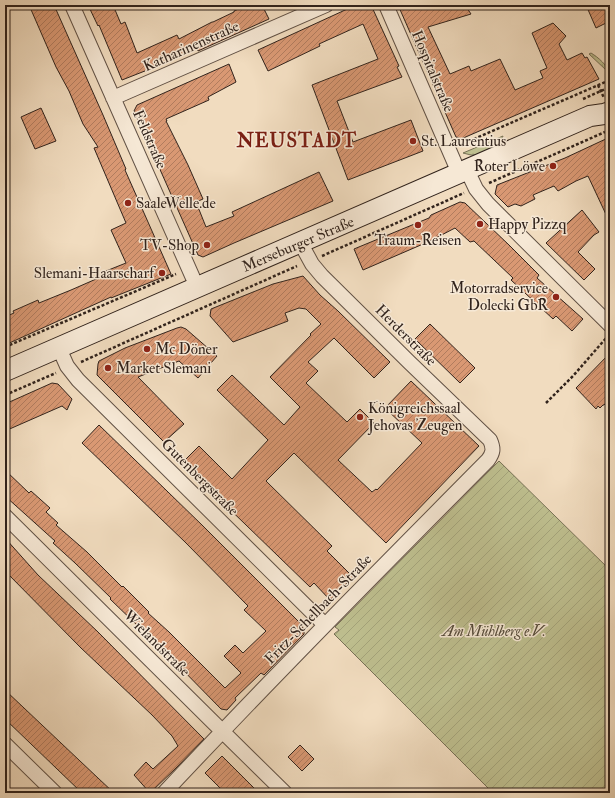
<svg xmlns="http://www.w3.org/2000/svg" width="615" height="798" font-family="'IM FELL Double Pica',serif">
<defs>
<pattern id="grass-tufts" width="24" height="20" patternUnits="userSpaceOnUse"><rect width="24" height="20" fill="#bebf8f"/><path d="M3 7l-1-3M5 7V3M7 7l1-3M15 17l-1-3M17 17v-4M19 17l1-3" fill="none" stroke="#a4a47b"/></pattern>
<pattern id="garden-furrows" width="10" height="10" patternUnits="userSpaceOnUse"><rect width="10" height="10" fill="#bebf8f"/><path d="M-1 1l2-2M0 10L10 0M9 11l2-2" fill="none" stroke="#a4a47b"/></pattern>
<pattern id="building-hatch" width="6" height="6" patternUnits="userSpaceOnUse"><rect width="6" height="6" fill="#d99873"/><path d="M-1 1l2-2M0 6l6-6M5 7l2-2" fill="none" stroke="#b17c5e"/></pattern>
</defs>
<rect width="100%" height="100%" fill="#f1dcbf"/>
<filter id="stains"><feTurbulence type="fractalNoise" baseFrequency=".005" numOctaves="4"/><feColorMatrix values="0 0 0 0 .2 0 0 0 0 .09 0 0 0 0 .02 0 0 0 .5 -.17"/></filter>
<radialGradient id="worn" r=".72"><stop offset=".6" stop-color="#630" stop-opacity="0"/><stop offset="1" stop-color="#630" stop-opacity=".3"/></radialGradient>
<path fill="url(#grass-tufts)" stroke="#787156" d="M591,53C598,57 608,66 610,74L609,75L606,70L589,54Z
M503,136L500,145L476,155H471L463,153Z"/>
<path fill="url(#garden-furrows)" stroke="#787156" d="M499,461L610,570V793H493L334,634L339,630L335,627Z"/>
<path fill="url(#building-hatch)" stroke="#31231c" d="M29,5H54L103,115L126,169L125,170L171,274L111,298V297L5,345V317L14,313L13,311L38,300L39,303L71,290L103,276L101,273L126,263L111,230L126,223L94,148L98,147L83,124L69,91L56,67Z
M88,5H113L121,24L125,22L137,53L177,35L179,39L212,22H213L234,12V11L248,5H262L269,19L198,51L197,48L155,67L122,80L99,25L98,26Z
M356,5H371L399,66L397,67L402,77L337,101L353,142L411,120L423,151L348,180L312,85L378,59L363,24L319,44L320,46L268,71L258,50Z
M398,5H465L471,14L428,27L450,74L469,66L471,71L500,59L515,90L543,78L540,71L547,68L532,33L553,23L566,36L559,44L567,60L582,53L585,58L587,57L599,79L461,139L456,137Z
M586,5H610V21L596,28Z
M229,64L236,82L208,97L209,100L166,119L167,121H166L188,165L203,199L196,202L206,227L234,216L232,212L319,172L333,201L234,243L203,257L198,255L134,111L137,105Z
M41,108L56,141L35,149L21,117Z
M610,137V223L588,176L576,181L558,191L554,186L533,195L535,199L521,206L515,204L508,207L495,194L497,185L565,158Z
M460,202L465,203L509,245L539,275L537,278L583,319L572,331L556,316L553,319L511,280L513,278L474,241L470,242L455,228L430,241L363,270L354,249L429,218L431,215Z
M582,210L599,232L594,235L578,252L595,269L584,280L546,243Z
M303,276L320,295L338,311L390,362L374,378L334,338L308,362L318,371L306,383L347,422L360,409L374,423L338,460L372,492L376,489L377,490L422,443L385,408L411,381L479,446L386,543L294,453L266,481L332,546L327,551L353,577L330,600L314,583L310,587L182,463L199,446L232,479L268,440L217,390L232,375L284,425L300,407L270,377L311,335L310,334L321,324L306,309L299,308L285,313L288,321L233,342L210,316L211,309L273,284Z
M430,324L475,368L460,383L415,339Z
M181,327L186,329L217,356L198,378L179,361L138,377L184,424L164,442L97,375L98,364L99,361L125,348L177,328Z
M610,353V399L604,405H603L600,408L598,406L596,409L576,388Z
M52,383L58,384L72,399L67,410L62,406L5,431V404Z
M99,425L202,525L302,625L304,631V634L264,675L261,673L235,698L236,700L227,710L221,709L171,658L110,599L111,598L75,563L53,543L55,541L5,496V470L29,493L31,491L50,508L46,512L58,523L56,525L87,552L122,587L123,586L149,612L148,613L169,632L225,688L241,673L224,656L235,645L243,653L266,631L244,610L248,606L185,542L82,443Z
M5,538L38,575L98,632L204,739L176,768L150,793L134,775L146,762L153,769L178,746L172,736L152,715L81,648L5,571Z
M5,690L98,778L114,793H82L5,719Z
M300,745L314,759L302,771L288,757Z
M222,756L259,793H225L205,773Z"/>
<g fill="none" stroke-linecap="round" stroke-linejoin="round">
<defs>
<path id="street" d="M72,5L197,287
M386,5L459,173
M113,98L326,5
M467,170L476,189L488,204L610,325
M59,348L67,366L78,380L325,625
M5,516L222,731L285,793
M5,744L55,793
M164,793C270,680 379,570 488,460C493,453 494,449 490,440L409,362L322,276L312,264L300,242"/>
<path id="secondary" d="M5,371L590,116L604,114L610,112"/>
</defs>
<use href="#street" stroke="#615145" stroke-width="16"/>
<use href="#secondary" stroke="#31231c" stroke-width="22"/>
<path stroke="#31231c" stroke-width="2.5" stroke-dasharray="3 2" stroke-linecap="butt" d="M598,85L604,98
M583,99L610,87
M460,145L610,80
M489,183L605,132
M322,256L464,193
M5,347L176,274
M81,362L297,266
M5,395L56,373
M546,403L573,376L607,337"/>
<use href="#street" stroke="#f6e8d5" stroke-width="14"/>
<use href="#secondary" stroke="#f6e8d5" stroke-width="20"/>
</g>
<g fill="#8f2418" stroke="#f6e8d5" stroke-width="1.5">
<circle cx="413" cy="141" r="4"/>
<circle cx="553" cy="166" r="4"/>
<circle cx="128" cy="203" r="4"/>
<circle cx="480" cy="224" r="4"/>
<circle cx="418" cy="225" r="4"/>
<circle cx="207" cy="245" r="4"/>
<circle cx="162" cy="273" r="4"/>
<circle cx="556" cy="297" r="4"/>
<circle cx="147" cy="349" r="4"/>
<circle cx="108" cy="368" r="4"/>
<circle cx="360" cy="417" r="4"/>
</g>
<g text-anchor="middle" stroke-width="3" stroke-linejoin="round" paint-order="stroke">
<g font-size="15" fill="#31231c" stroke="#f6e8d5">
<text transform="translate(191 46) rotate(-24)" y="5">Katharinenstraße</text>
<text transform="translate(433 71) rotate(67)" y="5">Hospitalstraße</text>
<text transform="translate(150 139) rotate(66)" y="5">Feldstraße</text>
<text transform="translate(298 244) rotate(-23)" y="5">Merseburger Straße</text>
<text transform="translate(406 335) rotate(45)" y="5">Herderstraße</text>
<text transform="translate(200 477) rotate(45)" y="5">Gutenbergstraße</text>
<text transform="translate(318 609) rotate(-46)" y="5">Fritz-Schellbach-Straße</text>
<text transform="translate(157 643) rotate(45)" y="5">Wielandstraße</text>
</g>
<g font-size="15" fill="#31231c" stroke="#f6e8d5" text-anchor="start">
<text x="421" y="146">St. Laurentius</text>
<text x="545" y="171" text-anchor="end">Roter Löwe</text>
<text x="136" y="208">SaaleWelle.de</text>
<text x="488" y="229">Happy Pizzq</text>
<text x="418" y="245" text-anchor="middle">Traum-Reisen</text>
<text x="199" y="250" text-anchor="end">TV-Shop</text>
<text x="154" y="278" text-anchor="end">Slemani-Haarscharf</text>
<text x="548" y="293" text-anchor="end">Motorradservice<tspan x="548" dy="17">Dolecki GbR</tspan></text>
<text x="155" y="354">Mc Döner</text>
<text x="116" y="373">Market Slemani</text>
<text x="368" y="413">Königreichssaal<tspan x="368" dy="17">Jehovas Zeugen</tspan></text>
</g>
<g font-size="15" font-style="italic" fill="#544a39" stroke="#f6e8d5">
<text x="494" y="636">Am Mühlberg e.V.</text>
</g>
<g font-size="19" font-weight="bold" letter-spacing="1" fill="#7a1f14" stroke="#f6e8d5">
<text x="297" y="147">NEUSTADT</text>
</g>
</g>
<rect width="615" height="798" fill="none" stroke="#f1dcbf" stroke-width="20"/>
<rect x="6" y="6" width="603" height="786" fill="none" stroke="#31231c" stroke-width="2"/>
<rect x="10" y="10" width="595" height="778" fill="none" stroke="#31231c"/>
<rect width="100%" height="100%" filter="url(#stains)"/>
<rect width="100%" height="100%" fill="url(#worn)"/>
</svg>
